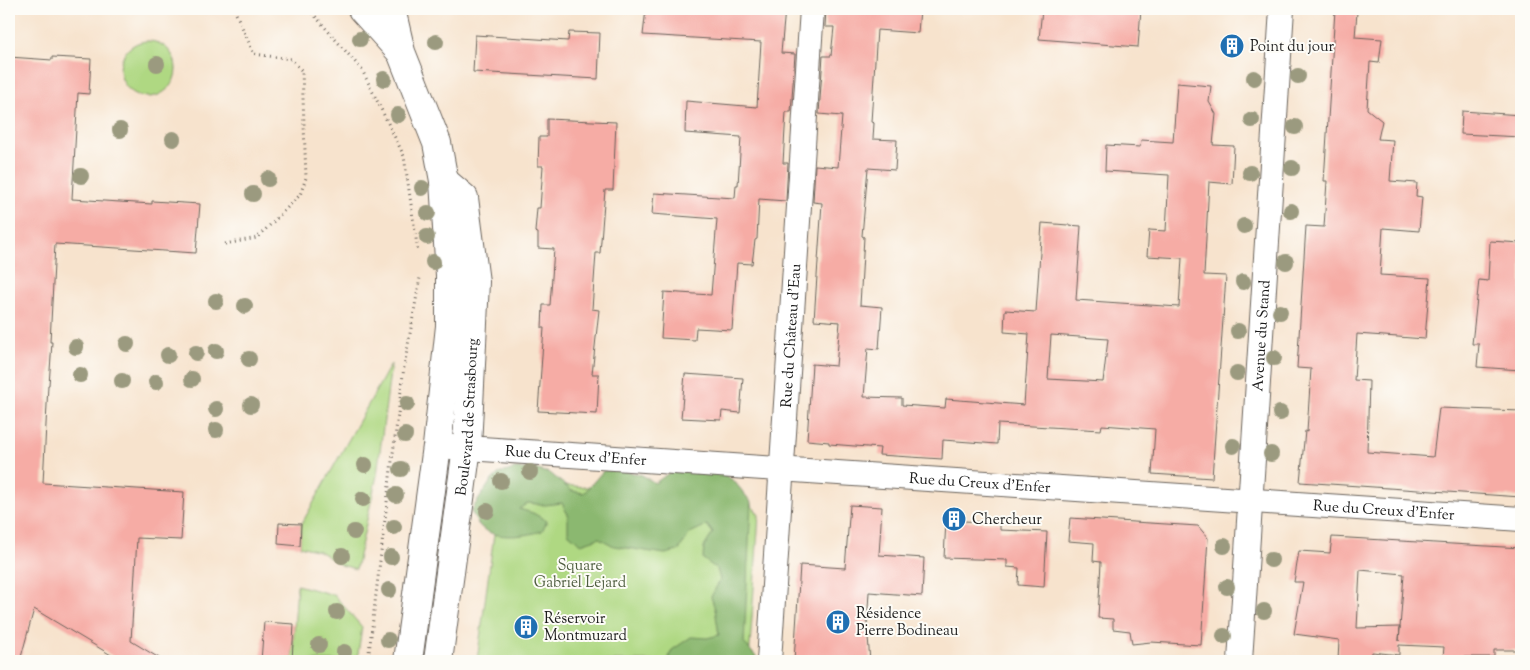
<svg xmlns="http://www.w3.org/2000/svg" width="1530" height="670" font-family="'Sorts Mill Goudy',serif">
<rect width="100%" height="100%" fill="#fdfcf7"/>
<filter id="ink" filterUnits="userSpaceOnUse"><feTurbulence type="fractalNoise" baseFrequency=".02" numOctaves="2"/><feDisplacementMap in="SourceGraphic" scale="10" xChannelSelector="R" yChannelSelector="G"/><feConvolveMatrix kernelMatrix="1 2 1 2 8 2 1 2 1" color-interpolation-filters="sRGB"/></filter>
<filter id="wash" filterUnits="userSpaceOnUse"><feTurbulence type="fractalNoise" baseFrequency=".0096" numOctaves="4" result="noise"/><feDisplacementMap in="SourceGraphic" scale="20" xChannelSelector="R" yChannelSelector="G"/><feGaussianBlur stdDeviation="1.12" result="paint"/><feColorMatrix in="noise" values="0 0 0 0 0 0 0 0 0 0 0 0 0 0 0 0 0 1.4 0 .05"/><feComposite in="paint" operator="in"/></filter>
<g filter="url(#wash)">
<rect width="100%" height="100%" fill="#f7e3cd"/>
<path fill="#afd882" stroke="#667a4f" d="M120 69a28 28 0 1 1 56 0a28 28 0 1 1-56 0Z
M391,364L377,475L356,569L341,565L319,551L300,546L301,525Z
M516,482L746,498L759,515L749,661H477L499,497Z
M297,585L334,595L362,627L357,661H292Z"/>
<path fill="#8bb870" stroke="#546a46" d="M515,469H533L550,473L572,491L584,493L603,471L615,469L642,475L655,483L670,472L717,470L734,481L751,502L744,643L759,660V661H667L672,650L691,637L707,638L719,635L715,609L711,597L720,580L717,569L703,559L704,547L713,533L707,525L690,533L678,551L665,554L614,546L599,538L581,544L568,533V515L562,503L545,505L528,503L519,509L533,513L547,521L542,531C525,536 492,541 479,525C476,521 474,516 471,511L491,481L498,474Z"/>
<g id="blocks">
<path fill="#f6aca5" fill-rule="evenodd" d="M646,9H785L781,53L795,54L791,112H786L783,163H788L786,201L759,199L757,239L755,240L752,264L737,263L732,330L696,328L695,340L661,338L664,292L711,295L717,219L652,214L654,193L735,198L736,185H738L741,137L685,133L686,101L757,107L761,42L643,35Z
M826,9H920L918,33L877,30L871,122L874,123L873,139L897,140L895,170L868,168L862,236L864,237L860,305L882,307L879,349L868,348L864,397L902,398V405L945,408L946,399L1024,405L1029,334L1004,332L1005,310L1036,312L1042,223L1081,226L1076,300L1179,307L1182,258L1147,256L1149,230L1166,231L1169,175L1105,171L1106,145L1140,147L1141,140L1173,142L1177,83L1211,86L1209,102L1216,114L1213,145L1234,146L1232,184L1209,182L1204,275L1226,276L1212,478L1152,474L1155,429L1102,425L1101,430L998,424L997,444L943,440L942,459L879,455L880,448L829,444V442L807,440L812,364L836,366L840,322L814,320L822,203L813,202L815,165L838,167L842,116L819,114L823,56H831L834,27H825ZM1051,335L1108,339L1103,382L1048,379Z
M1042,9H1141L1138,47L1039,39Z
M1335,10L1357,12L1355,37L1382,39L1379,63L1370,62L1367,109L1382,121L1378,139L1393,140L1390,181L1417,183L1416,196L1422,197L1419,231L1383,228L1380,275L1430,278L1425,339L1357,334L1354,380L1369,381L1367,452L1433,457L1439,408L1521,411V497L1300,482L1305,431L1307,432L1311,369L1297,368L1306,226L1324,227L1327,181H1324Z
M569,32L600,33L598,79L473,72L475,35L568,41Z
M9,57L52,60V57L91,59L89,94L78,93L72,199L152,204V201L200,204L196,253L55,244L50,342H52L49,385H48L43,483L184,492L181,540L137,538L131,641L164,661H121L34,609L20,661H9Z
M1462,111L1521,115V137L1461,134Z
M547,119L616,122L613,190H605L600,253H596L592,309L599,310L592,374H599L597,414L538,411L544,328H542L543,305H550L554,249L538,248V233L535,232L537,208H540L543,166H538L539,137H547Z
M1490,241L1521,243V370L1477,367L1479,344H1472L1479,280L1488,281Z
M685,374L743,378L740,413L722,411L721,420L681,418Z
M850,505L882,507L879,555L924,558L922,596L869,592L867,625L870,661H794L800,565L845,568Z
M1070,518L1198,526L1208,538L1201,645L1151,642L1132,644L1130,631L1113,629V619L1098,618L1101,562L1093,561L1094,543L1068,541Z
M946,520L1000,523V530L1047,532L1044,587L1018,585L1019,568L1007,567V560L944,558Z
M279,523L301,524L300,546L278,544Z
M1332,537L1521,548V650H1494V657H1443L1444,647L1399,645V655L1372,652L1371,661H1338L1339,640L1294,634L1303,582H1294L1299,551L1330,553ZM1360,570L1404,574L1399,641L1400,627L1357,628Z
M264,622L294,624L292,661H261Z"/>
</g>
</g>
<g filter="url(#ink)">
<use href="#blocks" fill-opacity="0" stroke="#69625a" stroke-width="1"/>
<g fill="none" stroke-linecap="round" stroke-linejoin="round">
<defs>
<g id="street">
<path id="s1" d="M437,446L1521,519"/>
<path id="s2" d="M769,661L812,9"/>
<path id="s3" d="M1240,661L1282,9"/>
</g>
<g id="secondary">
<path d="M362,9L399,50"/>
<path d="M391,9L401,52L437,143L444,181L450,275V326L437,446L408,661"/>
<path id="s4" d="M438,661L467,447L475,282L464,198L444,181"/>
</g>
</defs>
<use href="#street" stroke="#69625a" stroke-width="26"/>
<use href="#secondary" stroke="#69625a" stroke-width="30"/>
<path stroke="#69625a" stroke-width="3" stroke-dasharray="1 4" stroke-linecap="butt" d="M309,9L362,70L404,156L418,252
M225,244L257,238L300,195L306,178L302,71L291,59L254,54L234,9
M368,661L391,469L404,367L420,278"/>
<use href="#street" stroke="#fff" stroke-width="24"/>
<use href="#secondary" stroke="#fff" stroke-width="28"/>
</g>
<g fill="#9b9a7f">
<circle cx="360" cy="39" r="8"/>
<circle cx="436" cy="42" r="8"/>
<circle cx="157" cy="64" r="8"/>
<circle cx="1298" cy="76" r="8"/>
<circle cx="1254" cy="78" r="8"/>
<circle cx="384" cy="79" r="8"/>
<circle cx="398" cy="115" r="8"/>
<circle cx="1252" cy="120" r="8"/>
<circle cx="1295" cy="127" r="8"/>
<circle cx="120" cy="130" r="8"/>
<circle cx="173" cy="139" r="8"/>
<circle cx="1292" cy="168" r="8"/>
<circle cx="1250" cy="173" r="8"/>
<circle cx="81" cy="176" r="8"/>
<circle cx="268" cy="179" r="8"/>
<circle cx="422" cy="188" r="8"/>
<circle cx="253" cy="194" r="8"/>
<circle cx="1291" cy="211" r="8"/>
<circle cx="428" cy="213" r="8"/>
<circle cx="1244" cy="226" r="8"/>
<circle cx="427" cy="237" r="8"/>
<circle cx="433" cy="262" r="8"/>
<circle cx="1286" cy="262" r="8"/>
<circle cx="1243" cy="282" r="8"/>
<circle cx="216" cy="301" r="8"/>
<circle cx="245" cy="306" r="8"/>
<circle cx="1280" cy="312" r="8"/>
<circle cx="1238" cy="331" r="8"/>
<circle cx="127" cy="344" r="8"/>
<circle cx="76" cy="347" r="8"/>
<circle cx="216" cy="351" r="8"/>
<circle cx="196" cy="353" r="8"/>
<circle cx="168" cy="355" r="8"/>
<circle cx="1274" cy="358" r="8"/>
<circle cx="249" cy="359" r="8"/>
<circle cx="1237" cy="373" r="8"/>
<circle cx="80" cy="375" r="8"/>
<circle cx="192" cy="379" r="8"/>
<circle cx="122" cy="381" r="8"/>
<circle cx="156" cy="382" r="8"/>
<circle cx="407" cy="404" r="8"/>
<circle cx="251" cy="405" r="8"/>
<circle cx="216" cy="409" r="8"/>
<circle cx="1280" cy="413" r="8"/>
<circle cx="216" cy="430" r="8"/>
<circle cx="405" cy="435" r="8"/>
<circle cx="1233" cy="446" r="8"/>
<circle cx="1271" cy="454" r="8"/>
<circle cx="365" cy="465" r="8"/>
<circle cx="401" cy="469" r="8"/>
<circle cx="530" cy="472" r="8"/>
<circle cx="501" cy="481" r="8"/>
<circle cx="396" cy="495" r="8"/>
<circle cx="363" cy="499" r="8"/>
<circle cx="487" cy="511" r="8"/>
<circle cx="394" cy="527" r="8"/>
<circle cx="354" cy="532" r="8"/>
<circle cx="1224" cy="546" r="8"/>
<circle cx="342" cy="556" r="8"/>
<circle cx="391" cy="557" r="8"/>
<circle cx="1271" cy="560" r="8"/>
<circle cx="1227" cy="587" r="8"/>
<circle cx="389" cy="590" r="8"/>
<circle cx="1264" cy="611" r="8"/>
<circle cx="337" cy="612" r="8"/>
<circle cx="1224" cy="636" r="8"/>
<circle cx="388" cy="640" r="8"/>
<circle cx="319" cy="645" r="8"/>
<circle cx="344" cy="652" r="8"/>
</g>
</g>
<defs>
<symbol id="building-disc" viewBox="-11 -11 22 22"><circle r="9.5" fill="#1f6fb2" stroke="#fdfcf7"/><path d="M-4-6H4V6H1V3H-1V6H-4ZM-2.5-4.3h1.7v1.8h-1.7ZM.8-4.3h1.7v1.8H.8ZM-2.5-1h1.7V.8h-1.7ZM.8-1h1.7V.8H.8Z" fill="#fff"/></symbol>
</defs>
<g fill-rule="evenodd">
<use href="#building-disc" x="1218" y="32" width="28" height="28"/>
<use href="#building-disc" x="940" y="505" width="28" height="28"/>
<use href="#building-disc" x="824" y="608" width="28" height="28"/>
<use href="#building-disc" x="512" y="613" width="28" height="28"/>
</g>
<g text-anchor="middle" stroke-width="4" stroke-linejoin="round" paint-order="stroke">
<g font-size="15" fill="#1c1c1c" stroke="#fdfcf7" text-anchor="start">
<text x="1250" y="51">Point du jour</text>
<text x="972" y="524">Chercheur</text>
<text x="856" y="618">Résidence<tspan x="856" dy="17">Pierre Bodineau</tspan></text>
<text x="544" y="623">Réservoir<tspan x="544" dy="17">Montmuzard</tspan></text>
</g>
<g font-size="15" fill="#1c1c1c" stroke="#fdfcf7">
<text dy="5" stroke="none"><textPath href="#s2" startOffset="326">Rue du Château d'Eau</textPath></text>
<text dy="5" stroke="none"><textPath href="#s3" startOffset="326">Avenue du Stand</textPath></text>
<text dy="5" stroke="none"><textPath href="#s4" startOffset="246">Boulevard de Strasbourg</textPath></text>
<text dy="5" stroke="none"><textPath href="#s1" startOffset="139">Rue du Creux d'Enfer</textPath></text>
<text dy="5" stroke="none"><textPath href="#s1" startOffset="544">Rue du Creux d'Enfer</textPath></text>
<text dy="5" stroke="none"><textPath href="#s1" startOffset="949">Rue du Creux d'Enfer</textPath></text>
</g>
<g font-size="15" fill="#4f5e40" stroke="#fdfcf7">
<text x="580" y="570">Square<tspan x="580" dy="17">Gabriel Lejard</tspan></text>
</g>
</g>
<rect width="1530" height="670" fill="none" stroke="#fdfcf7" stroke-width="30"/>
</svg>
